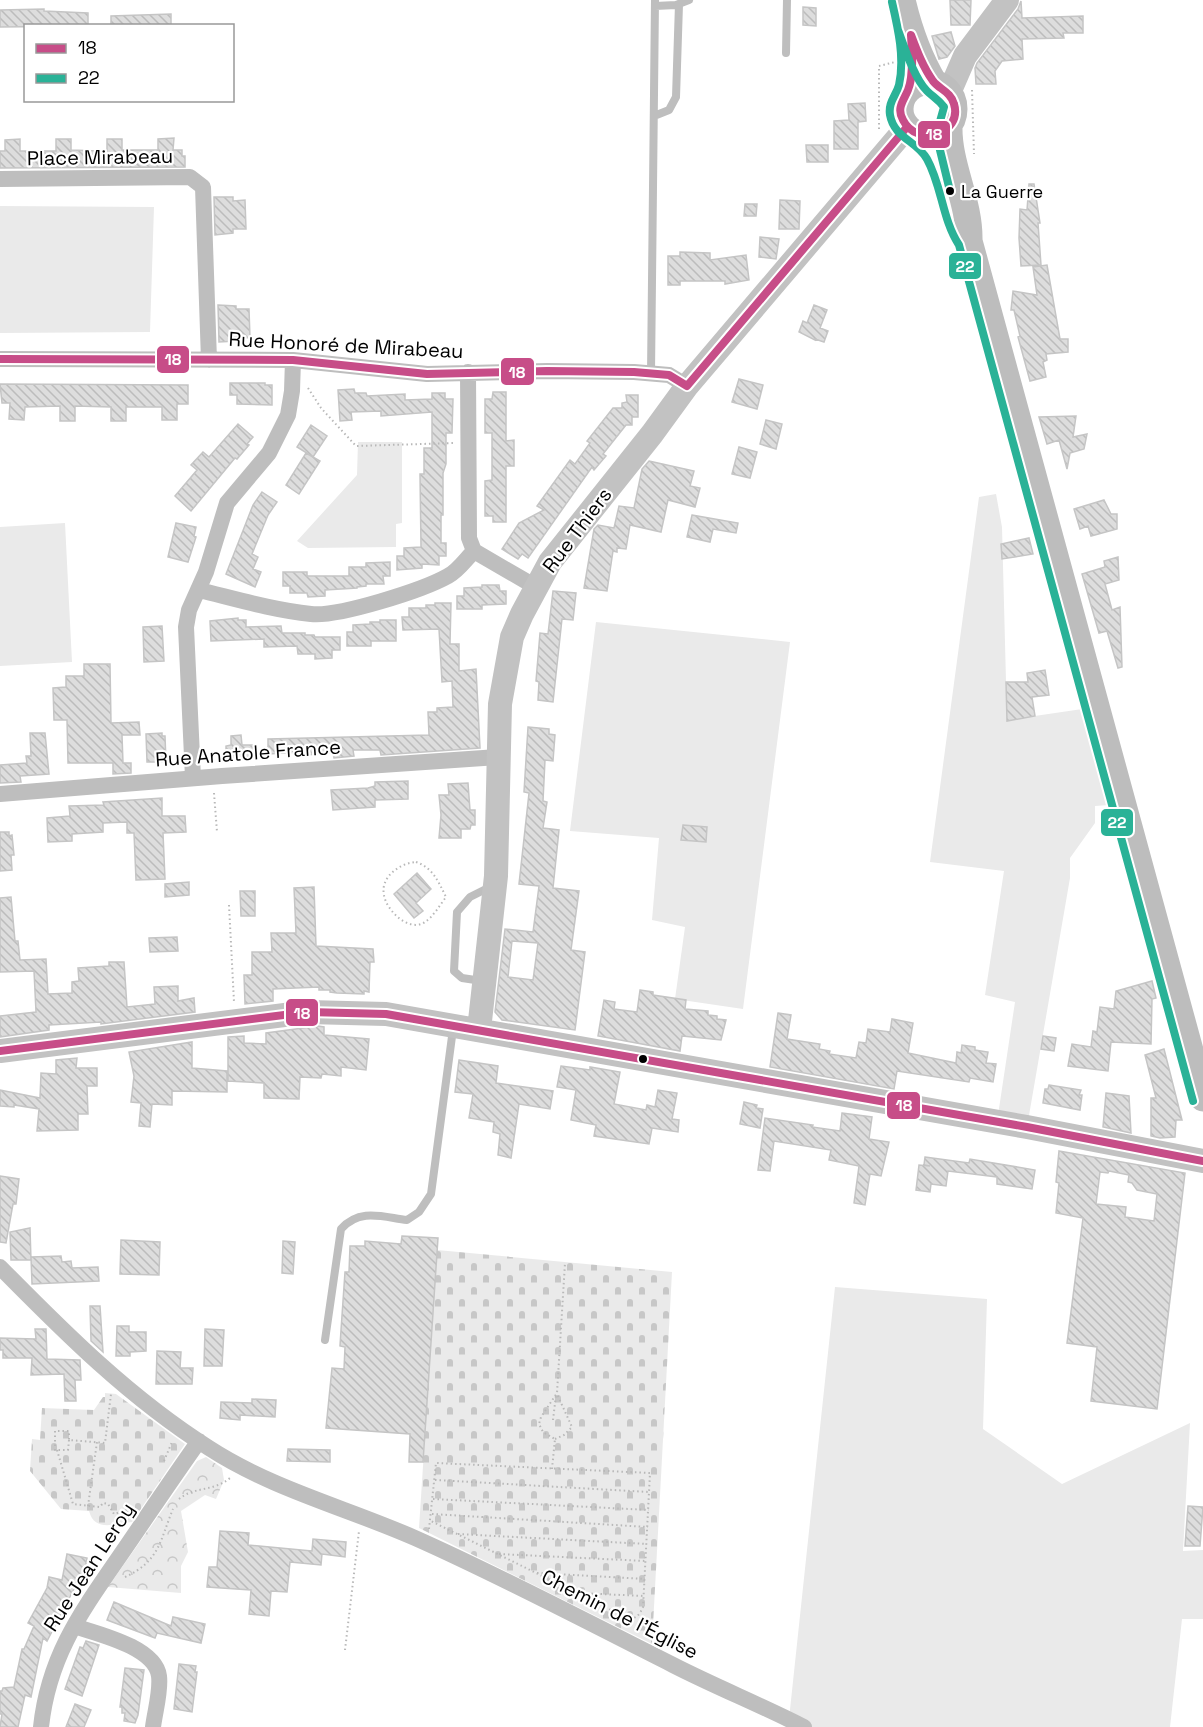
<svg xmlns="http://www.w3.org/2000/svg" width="1203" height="1727" font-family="'Space Grotesk',sans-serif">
<defs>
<pattern id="forest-crowns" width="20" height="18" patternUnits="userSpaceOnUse" patternTransform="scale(1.5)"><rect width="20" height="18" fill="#eaeaea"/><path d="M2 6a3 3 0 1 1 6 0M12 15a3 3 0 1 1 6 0" fill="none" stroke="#c7c7c7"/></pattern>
<pattern id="cemetery-stones" width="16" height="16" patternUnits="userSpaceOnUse" patternTransform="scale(1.5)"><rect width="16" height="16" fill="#eaeaea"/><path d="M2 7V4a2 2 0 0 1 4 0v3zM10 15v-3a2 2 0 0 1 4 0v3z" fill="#c7c7c7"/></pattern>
<pattern id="building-back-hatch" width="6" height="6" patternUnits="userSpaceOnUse" patternTransform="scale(1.5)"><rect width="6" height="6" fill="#ddd"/><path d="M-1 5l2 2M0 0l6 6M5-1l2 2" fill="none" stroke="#bcbcbc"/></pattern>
</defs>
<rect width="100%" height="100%" fill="#fff"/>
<path fill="#eaeaea" d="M0,206L154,207L150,332L0,333Z
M358,442H402V523L396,524V547L308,548L297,541L357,475Z
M996,494L1002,527L1007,720L1096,707L1123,804L1095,806V823L1070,858V878L1027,1127L997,1122L1015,1002L985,995L1004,871L930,862L979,497Z
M65,523L72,662L0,666V527Z
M596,622L790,642L743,1009L675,999L685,927L652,920L659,838L570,831Z
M835,1287L987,1299L983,1429L1062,1484L1190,1423L1183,1551L1203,1550V1619H1182L1170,1727H804L789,1719Z"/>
<path fill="url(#forest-crowns)" d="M206,1457L222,1468L224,1480L216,1499L205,1495L181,1511L188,1552L181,1566V1593L108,1587L197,1461Z"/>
<path fill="url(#cemetery-stones)" d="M437,1250L672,1272L652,1644L419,1528Z
M105,1393L116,1394L185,1444L132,1522C115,1523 95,1533 89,1511L61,1509L30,1471L32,1439L40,1440L42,1408L94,1410L103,1397H105Z"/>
<path fill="url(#building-back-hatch)" stroke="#c5c5c5" stroke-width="1.5" fill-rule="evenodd" d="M950,0H971L970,25H951Z
M1021,1L1022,18L1083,16V33H1063L1064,38L1022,39L1023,59L1002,61L995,71L996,84H976L975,68L977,63L1018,9Z
M803,7L816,8V26L803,25Z
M44,9V11L88,13V26L0,27V10Z
M171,14V26H111V16Z
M951,32L955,46L947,57L939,59L932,36Z
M865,103L866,121L858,122V149H834V121L849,120L848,104Z
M174,138L173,150H182V156H185V167L0,168V151H5V140L20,139V151H56V139H71V150L99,151L107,150V139H122V150H158V139Z
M806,145H828V162H807Z
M1029,184H1034L1040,223H1038L1041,265L1021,266L1019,238L1020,209L1027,210Z
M214,197H233V201L245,200L246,229H233V233L215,235Z
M780,200L800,201L799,229H779Z
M745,204H757L756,216H744Z
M760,237L779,239L776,259L759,257Z
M680,252L710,253V260L746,255L749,280L725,284V281H680V285H668V256H680Z
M1047,265L1060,339H1068V352L1046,354L1047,360L1043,362L1046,377L1030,381L1018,337L1020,336L1014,310H1011L1013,291L1037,295L1033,267Z
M218,305L236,306V309H249L250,338L237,337V341L219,342Z
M814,305L827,310L820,328L828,331L824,342L815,339V340L799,332L803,321L807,323Z
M739,379L763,385L757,409L732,402Z
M230,383H265V385H272V405L237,404V395H230Z
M0,384L188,385V404H177V420H162V407H126V421H111V407L75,406V421H60V406L25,407L24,420L9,419L10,403H2Z
M354,389L355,393H366L367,396L405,394V400L432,399V393H445V399H453L452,433H446V464L443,473V515H441V543H446V556H439V565L422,564V568L397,570V556H404V548L421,547L420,474H424V448H432V412L381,416V411L351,412L352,420L340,421L338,390Z
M493,392H506V441L514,440V466H506V522H493V516H485V481L492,480V433H485V399H492Z
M626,395H638V417H632V425H626L603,454L606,456L594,470L592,467L528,558L522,554L518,559L502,549L519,523L544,510L537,506L570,460L575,464L590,443L587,441L613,408H622V403L627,402Z
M1076,416L1073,437L1087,434L1084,449L1070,453L1067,469L1059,440L1047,444L1039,417Z
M766,420L782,424L776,449L760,444Z
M238,424L253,437L247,444L249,445L237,459L235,458L191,511L175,496L197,470L191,465L203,452L209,457Z
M311,425L327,436L313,457L297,447Z
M739,447L757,452L750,478L732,474Z
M306,453L320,461L299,494L286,485Z
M649,461L694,471L690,486L700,488L695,507L668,500L661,532L630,525L626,549L617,548V552L613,551L607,591L584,588L594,529L598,525L614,528L619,506L634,508L642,469Z
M262,492L277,502L268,515L252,554L258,557L253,569L261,572L255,587L226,574L253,505Z
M1104,500L1111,514H1117V529L1091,536L1088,526L1080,529L1074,509Z
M692,515L738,523L736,533L713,529L710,542L687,537Z
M176,523L196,527L194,536L196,537L188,562L168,557Z
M1029,538L1033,554L1002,559L1001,544Z
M1118,557L1119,580L1105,584L1112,610L1120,607L1122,667L1118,668L1107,631L1099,633L1082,574L1105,567L1104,561Z
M390,562V576H383L384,584H366V586L357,587V588L325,590V596L308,597L307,593H290V586H283V572H307V576H349V567H366V563Z
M482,585H499L500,591H506V604L482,605V609H457V596H464V588L482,587Z
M553,591L576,593L573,620L562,619L553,702L538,700L539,682L536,681L540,633L548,634Z
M435,603H451L450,644H459V671L476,669L480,748L381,755L380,750H353L354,756L334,758L333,753L306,755L305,752L268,754V739L429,735L428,712H437V708L453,707L452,681L442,682L439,629L403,630L402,617H409V608H426V605H435Z
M238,618V620H246V627L281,626L282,633H305V635H314L315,637H340V650H332V658L315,659V654H298L297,646L264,647V639L211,641L210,621Z
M380,620H396V641H371V646H347V632H353V625L370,624V622H380Z
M162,626L164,661L144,662L143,627Z
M84,664H110L111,723L139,722L140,735H122L123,763H131V773L113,774V763H68L67,720H54L53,688L66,687V676H84Z
M1045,670L1049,695L1032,697L1035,716L1007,721L1006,682H1028L1027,673Z
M528,727L549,729V734L555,735L553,761L545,760L543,801L547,802L543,828L559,830L553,888L579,891L571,950L585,952L575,1030L502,1020L495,1012L505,929L533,932L539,886L519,884L529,793L524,792ZM512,941L538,943L533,980L508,977Z
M30,733H45L49,774L20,776L21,782L0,783V765L27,763L26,756H31Z
M162,733V736H165L166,762H147L146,734Z
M241,735L242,745H257L258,757L226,758V746L231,745V736Z
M408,781V799L375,800V807L333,810L331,790L368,788L375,786V782Z
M468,783L470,810H475V825H471L470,829H461V838H439L441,815L439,795H449L448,784Z
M162,798V816H185L186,832L163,833L165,879L136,880L134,833H127V822L103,823V832L72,834V841L48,842L47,818L70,816L69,806L104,805L103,802Z
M683,825L707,827L706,842L681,840Z
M0,832H9V836L12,835L14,855H11L12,870L0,871Z
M417,873L431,889L416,903L423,911L414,918L394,894Z
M189,882V895L165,897V884Z
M314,887L316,946L373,949L374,962H370L369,992L364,991V994L337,993L330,992V990H319V987L273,989V1001L245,1004L244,975H252V952H272L271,933H296L294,888Z
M240,891H255V916H241Z
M11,897L15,941H18L20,960L46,959L48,994L72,993V982L79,981L78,968L109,966V962H124L127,1007L155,1004L154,987L178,986V1001L194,998L195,1012L101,1024V1022L49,1025V1030L0,1037V1016L36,1012L34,971L0,972V898Z
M177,937L178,951L150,952L149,938Z
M1152,981L1156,998L1152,999L1151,1044L1111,1042L1108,1071L1068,1066L1072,1044L1091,1047L1093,1031L1097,1032L1100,1007L1114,1009L1116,991Z
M640,990L653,992V995L686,1000L685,1009L708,1011V1015L717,1016V1019L726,1020L721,1040L682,1036L680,1051L598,1036L604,1000L615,1002L614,1009L637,1012Z
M778,1013L791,1015L787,1039L820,1044L819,1049L830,1051L829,1054L856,1058L859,1042L866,1043L868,1029L890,1032L892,1019L913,1023L908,1053L956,1063L957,1052L961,1053L962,1045L975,1047V1050L988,1052L986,1063L996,1064L993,1082L970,1078L969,1082L897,1071L894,1089L770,1067Z
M318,1026L324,1027V1035L369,1039L366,1070L341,1067V1076L322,1074L321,1078L300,1077L299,1099L264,1098V1083L228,1081V1037L244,1036V1043L266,1044V1033Z
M1043,1036L1056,1038L1054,1051L1041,1049Z
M192,1042V1068L227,1071V1092L172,1091V1105L152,1104L150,1127L139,1126L141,1103L131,1102L134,1076L129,1052Z
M1164,1049L1182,1120H1176L1175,1137L1160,1138L1151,1136V1098H1156L1145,1055Z
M77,1058L76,1068H97V1086H87L88,1114H78V1130L37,1131L39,1109L14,1105V1107L0,1106V1090L40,1098L41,1073L56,1074V1060Z
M459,1060L498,1066L496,1083L553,1091L550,1109L519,1104L511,1158L498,1155L500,1134L493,1132L494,1122L469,1118L473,1094L455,1092Z
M561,1066L590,1070V1067L620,1072L614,1104L646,1110L647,1105L655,1107L658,1090L677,1093L672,1119L679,1120L678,1132L652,1128L649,1144L594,1136L596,1125L571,1120L576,1090L557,1087Z
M1049,1085L1081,1090L1079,1095H1082L1080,1110L1043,1103L1045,1089H1048Z
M1106,1093L1129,1096L1131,1133L1103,1127Z
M744,1102L757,1105L756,1108L763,1109L760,1128L740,1124Z
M842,1113L872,1117L869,1139L889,1142L881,1176L870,1174L865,1205L854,1203L859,1166L829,1160L831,1150L774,1141L770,1171L758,1170L765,1118L813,1125L812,1127L840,1131Z
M1059,1151L1185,1173L1157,1409L1091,1401L1097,1347L1067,1343L1083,1218L1056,1213L1059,1183L1056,1182ZM1109,1171L1129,1175L1128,1182L1132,1183L1137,1190L1157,1194L1154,1221L1125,1217L1126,1207L1096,1204L1100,1172L1108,1173Z
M925,1157L969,1163L970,1159L1035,1170L1032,1189L997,1184V1177L948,1171L946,1186L931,1184L930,1192L916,1190L919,1165L930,1166L924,1165Z
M0,1176L19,1179L16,1204H13L6,1243L0,1242Z
M30,1228L31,1260H11L10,1232Z
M402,1236L438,1238L423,1462H409L410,1434L326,1428L332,1368L344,1369L345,1347L340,1346L341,1330L345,1272H349L350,1246H365V1241L401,1244Z
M121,1240L160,1242L159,1275L120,1274Z
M283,1241L295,1242L293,1274L282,1273Z
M61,1256L62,1262L71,1261L72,1268L98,1267L99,1281L32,1284L31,1257Z
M90,1306H100L103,1352L91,1341Z
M117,1326H129V1332H146V1351L130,1352V1356H116Z
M35,1329H46L47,1359L80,1360L81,1380H75L76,1401H65L64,1374L31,1375L32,1358H3V1350H0V1338L36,1339Z
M205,1329L224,1330L222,1366H204Z
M157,1351L181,1352L180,1368H193L192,1384H156Z
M252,1399L276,1400L275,1417L240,1415V1420L220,1418L221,1402L252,1403Z
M288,1449L330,1450V1462L287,1461Z
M1188,1506L1203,1507L1200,1546H1185Z
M220,1531L249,1533L248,1545L312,1551L313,1539L346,1542L345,1557L322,1554L321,1565L290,1562L287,1592L271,1591L269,1616L249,1614L251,1590L207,1587L209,1567H217Z
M67,1554L87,1558L82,1584H80L79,1590L74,1589L47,1641L43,1638L31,1697L25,1695L18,1727H0L2,1714H0V1691H2L3,1688L14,1687L22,1649H24L34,1626L28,1623L47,1588L49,1577L62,1580Z
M114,1602L171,1626L173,1617L205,1624L201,1643L157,1633L155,1638L107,1620Z
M86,1641L99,1645L82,1696L65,1689L80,1647L83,1648Z
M179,1664L196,1666L195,1672H197L192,1712L174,1709Z
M125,1668L144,1670L138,1715L135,1723L124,1721L125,1713H122V1707H120Z
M75,1704L91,1710L84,1727H66Z"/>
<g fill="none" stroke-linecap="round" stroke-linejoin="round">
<path stroke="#b8b8b8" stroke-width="2" stroke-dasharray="1.5 3" stroke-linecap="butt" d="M972,90L974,154
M879,129V66L899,61
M308,388L321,408L356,446L454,443
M214,793L217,832
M416,862C433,868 438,881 446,897C440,905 433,917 425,922C409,933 386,910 384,895C380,877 400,863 416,862Z
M229,905L234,1002
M553,1420L556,1395
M555,1439L564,1435L572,1427L557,1394
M69,1440L68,1450H55V1431H69V1440L105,1443L111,1394
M57,1450L73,1504L100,1507L103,1503L108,1504L114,1514L127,1510
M164,1461L172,1442
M552,1469L555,1439L543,1432L539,1424L541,1417L557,1393L565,1263
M435,1480L649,1492
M179,1499C195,1486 213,1492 230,1478
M433,1499L649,1510
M88,1506L97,1442
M432,1514L648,1527
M127,1517V1510L132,1508
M429,1529L436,1463L650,1473L643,1607C639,1616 636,1619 627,1618L431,1521
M458,1534L647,1544
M499,1554L646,1561
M537,1573L645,1579
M125,1577C160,1561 160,1540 173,1509
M578,1593L644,1596
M345,1650L359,1531"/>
<path stroke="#bebebe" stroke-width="8" d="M655,6L676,5L689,0
M786,53L787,0
M654,116L669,110L676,97L679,4
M651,374L655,0
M482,981L462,978L454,971L457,912L470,897L492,886
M325,1340L341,1229C360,1208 382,1217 407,1220L419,1212L431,1194L453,1029"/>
<path stroke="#bebebe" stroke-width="16" d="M0,179L190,177L203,187L209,360
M0,359L293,360L427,374L547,371L634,372L669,375L687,386
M468,372L469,538L474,551L536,587
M199,590C236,599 273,610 311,614C339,617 423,590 448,576C458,571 466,559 474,551
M193,778L186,627L189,610L206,572L227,503L269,453L288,415L292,391L293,360
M0,794L222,776L498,757
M0,1267C65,1333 130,1398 209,1448C272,1489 347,1508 415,1538C503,1577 587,1622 673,1665C716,1687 761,1705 804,1727
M74,1626C98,1634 155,1647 159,1676C161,1691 155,1711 153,1727
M41,1727C49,1652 85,1607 126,1547C150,1512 174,1476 199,1441"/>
<path stroke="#c2c2c2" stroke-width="24" d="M949,93L965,56L1007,0
M479,1030L496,876L500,704L512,637L522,614L550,562L652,434L687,386L907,127
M0,1051L308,1012L386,1014L1027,1127L1203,1161"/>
<path stroke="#bdbdbd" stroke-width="27" d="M902,0C909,30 918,56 934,83
M900 109a27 27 0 1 1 54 0a27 27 0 1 1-54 0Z
M949,126C948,165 970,201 969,241L1203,1098"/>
<defs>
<path id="bus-1" d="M911,35C917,51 923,67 933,81C939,89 951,92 954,104C963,134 917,148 903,120C896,108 904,100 908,90C914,76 912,50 911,35Z
M0,359L293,360L427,374L547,371L634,372L669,375L687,386
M687,386L907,127
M0,1051L308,1012L386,1014L1027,1127L1203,1161"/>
<path id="bus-2" d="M892,2C898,28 905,58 899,85C896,96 888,102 890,115C894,138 917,141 927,159C942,186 942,219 959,245L1193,1101
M898,30C904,46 914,78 927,91C933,97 938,99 944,107L939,125V146L950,191"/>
</defs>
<use href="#bus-1" stroke="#fff" stroke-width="12"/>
<use href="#bus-2" stroke="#fff" stroke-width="12"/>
<use href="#bus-1" stroke="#c74d88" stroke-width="8"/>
<use href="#bus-2" stroke="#2ab297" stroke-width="8"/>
</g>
<g fill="#000" stroke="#fff" stroke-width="2">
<circle cx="950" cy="191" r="5"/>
<circle cx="643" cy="1059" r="5"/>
</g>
<g text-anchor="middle" stroke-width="4.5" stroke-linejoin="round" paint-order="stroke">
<g font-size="18" fill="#000" stroke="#fff" text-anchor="start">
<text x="961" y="198">La Guerre</text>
</g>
<g font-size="20" fill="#000" stroke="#fff">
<text transform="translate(100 157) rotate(-1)" y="7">Place Mirabeau</text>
<text transform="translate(346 345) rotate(3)" y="7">Rue Honoré de Mirabeau</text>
<text transform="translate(577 530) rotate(-53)" y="7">Rue Thiers</text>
<text transform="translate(248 753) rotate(-4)" y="7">Rue Anatole France</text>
<text transform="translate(89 1567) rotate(-57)" y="7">Rue Jean Leroy</text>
<text transform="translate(620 1614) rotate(27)" y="7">Chemin de l'Église</text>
</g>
</g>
<g stroke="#fff" stroke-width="2">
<rect x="917" y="120" width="34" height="29" rx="6" fill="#c74d88"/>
<rect x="948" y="252" width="34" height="28" rx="6" fill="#2ab297"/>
<rect x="156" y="345" width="34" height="29" rx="6" fill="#c74d88"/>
<rect x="500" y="357" width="35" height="29" rx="6" fill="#c74d88"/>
<rect x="1100" y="808" width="34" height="29" rx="6" fill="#2ab297"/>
<rect x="285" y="998" width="34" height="29" rx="6" fill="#c74d88"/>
<rect x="886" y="1091" width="35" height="29" rx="6" fill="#c74d88"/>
</g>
<g font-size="16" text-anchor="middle" font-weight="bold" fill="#fff">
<text x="934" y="140">18</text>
<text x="965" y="272">22</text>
<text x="173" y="365">18</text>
<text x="517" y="378">18</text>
<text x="1117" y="828">22</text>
<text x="302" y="1019">18</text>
<text x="904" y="1111">18</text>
</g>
<rect x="24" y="24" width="210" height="78" fill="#ffffff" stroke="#999999" stroke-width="1.5"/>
<rect x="36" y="44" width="30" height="9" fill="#c74d88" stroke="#999999" stroke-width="1.5"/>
<text x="78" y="54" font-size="18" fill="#000000">18</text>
<rect x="36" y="74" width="30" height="9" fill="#2ab297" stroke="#999999" stroke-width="1.5"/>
<text x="78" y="84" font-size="18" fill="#000000">22</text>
</svg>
